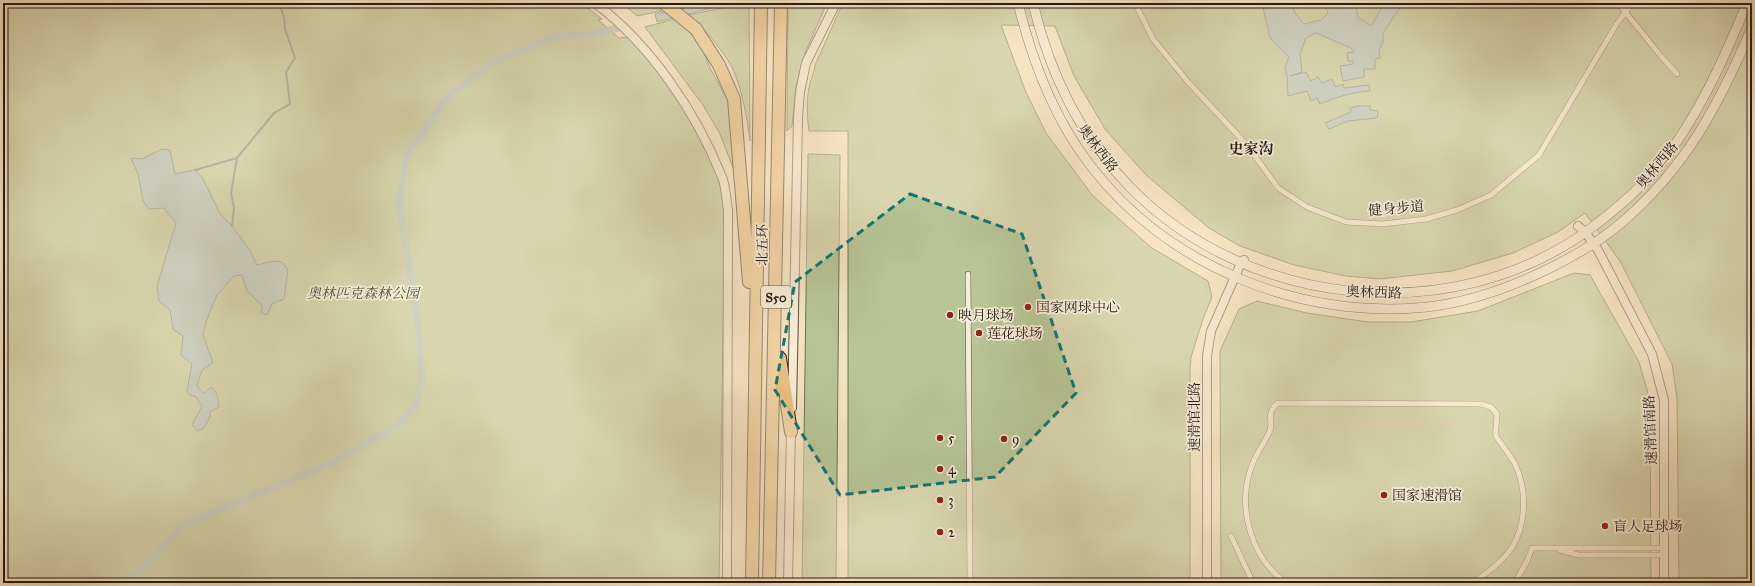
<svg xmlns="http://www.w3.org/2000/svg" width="1755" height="586" font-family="'IM FELL Great Primer','Noto Serif SC',serif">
<rect width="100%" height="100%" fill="#f5e4c3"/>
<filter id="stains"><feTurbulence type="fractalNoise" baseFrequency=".005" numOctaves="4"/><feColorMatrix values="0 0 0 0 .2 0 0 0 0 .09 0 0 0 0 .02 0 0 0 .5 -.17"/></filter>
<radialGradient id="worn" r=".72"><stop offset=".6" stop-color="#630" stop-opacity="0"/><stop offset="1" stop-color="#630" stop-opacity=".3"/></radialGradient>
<path fill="#b7c597" stroke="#6e6f55" d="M3,3H581L602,19L598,20L619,38L631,37L649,58L659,75L677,97L692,124L721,180L725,211L719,583H3Z
M622,3H642L662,11L637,16Z
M745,3H749L750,141C747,118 743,95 735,74C729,57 703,27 689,15Z
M788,3H827L805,53L796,86L792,126L787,131Z
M843,3H1752V583H1679L1677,398L1672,364L1620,261L1585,213L1558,232L1513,253L1452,271L1380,279L1346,276L1294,265L1240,246L1209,228L1146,175L1105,129L1074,76L1055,26L1001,25L1025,90L1046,133L1093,196L1152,248L1208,281L1212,297L1203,319L1191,357L1190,370V583H848V131H809C807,116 806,99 810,83C812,77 814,72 815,65Z
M675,19L699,41L710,68L728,101L735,173L720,134L703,105L645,27Z
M808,154L840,155L836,583H802Z
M1574,273L1590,275L1639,362L1650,400L1651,583H1221L1220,351L1239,309L1257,301L1307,313L1368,322H1411L1478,311Z"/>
<path fill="#a0bcbe" stroke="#6f7b7a" d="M706,3H731L657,22L655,14Z
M1262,3H1291L1295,13L1304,24L1321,20L1328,13L1323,3H1354L1356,5L1358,17L1371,26L1382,7V3H1402V5L1383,33V42L1379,51L1380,58L1375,59V69H1364V77L1343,81L1340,66L1353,64V61H1348L1347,53L1354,52L1351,48L1316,33L1306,38L1300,54L1302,72L1290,76L1306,72L1311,81L1318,77L1322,83L1332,79L1335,87L1343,84L1344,88L1369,85L1370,91C1352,92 1337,97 1320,104L1317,98L1311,101L1307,91L1288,96L1287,76L1285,67L1289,57L1270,38Z
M1358,106H1370V110L1378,111L1377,118L1348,121L1329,129L1325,123L1351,112L1350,108Z
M162,149L170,150L175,174L195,170L202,177L221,215L232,226L249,249L257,265L273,261L282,262L288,270L284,299L272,304L267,315L261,313L262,306L247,291L242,275L234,276L217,295L206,322L203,335L213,363L202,370L197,386L203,393L212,387L217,394L219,407L210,412V417L203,429L198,431L192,425L202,406L196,397L190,395L187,391L192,364L181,355L183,336L173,329L170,310L159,301L157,286L176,223L164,208L149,209L143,201L138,174L131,158L142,159Z"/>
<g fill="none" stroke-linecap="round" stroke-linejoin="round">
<path stroke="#6f7b7a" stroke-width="2" d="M195,170L237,158L274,113L290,104L286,72L295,58L285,29L284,17L279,3
M232,226L234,208L231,193L237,158"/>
<path stroke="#a0bcbe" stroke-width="7" d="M82,583L91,579L113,582L135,576L159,552L181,526L333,462L399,424L415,406L422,381L419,330L399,201L407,155L447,97L494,62L554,37L594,34L618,28"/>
<path stroke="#cbbba0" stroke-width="5" stroke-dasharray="5 2.5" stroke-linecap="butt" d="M1298,421L1467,424"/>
<defs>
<path id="pedestrian" d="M1135,3L1153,39L1188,82L1247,145L1278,188L1307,207L1346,222L1383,224L1426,219L1457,210L1491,195L1539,155L1616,25L1632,3
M1618,3L1660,55L1677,74
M968,274L970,583
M1231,536L1253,583
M1560,550L1578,555H1664
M1286,583C1251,558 1237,508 1251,468C1255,455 1263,445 1269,433C1275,422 1264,414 1278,403L1481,404L1491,407L1497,414C1497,420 1495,430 1496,436C1498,440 1511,456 1515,464C1527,489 1527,525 1511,549C1501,563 1486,574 1472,583
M1515,583L1528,559L1532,548H1664"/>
<path id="tertiary" d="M595,3C651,45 696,112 722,177C726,186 726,199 728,210L727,583
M1578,226L1585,232L1598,250L1652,354L1664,400V583
M792,408L798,118L800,92L806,63L836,3
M788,583L791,428
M1207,583V356L1211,331L1241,263L1244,260"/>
<path id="secondary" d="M1018,3C1032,61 1053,117 1090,165C1167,266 1300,320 1427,307C1471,302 1512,287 1552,267C1576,255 1600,241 1620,224C1686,168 1719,105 1752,27
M1033,3C1049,71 1080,136 1129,186C1247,308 1452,330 1590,229C1615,210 1640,189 1660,165C1698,117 1724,59 1747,3"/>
<path id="motorway" d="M664,3L696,29L703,40L719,65L734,99L749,282
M780,358L791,432
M752,583L761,3
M769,583L781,3"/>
</defs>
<use href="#pedestrian" stroke="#594c3f" stroke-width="6"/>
<use href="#tertiary" stroke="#594c3f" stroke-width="10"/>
<use href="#secondary" stroke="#251913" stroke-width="10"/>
<use href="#motorway" stroke="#251913" stroke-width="14"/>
<use href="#pedestrian" stroke="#f8edd8" stroke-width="5"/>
<use href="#tertiary" stroke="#f8edd8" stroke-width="8"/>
<use href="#secondary" stroke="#f8edd8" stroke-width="9"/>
<use href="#motorway" stroke="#eac282" stroke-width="12"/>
</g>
<path d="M0 0H1755V586H0ZM910,194L1022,234L1076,393L995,477L840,495L775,390L795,282Z" fill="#f5e4c3" fill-opacity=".55" fill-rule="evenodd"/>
<path fill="none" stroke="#0f766e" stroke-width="3" stroke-dasharray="8 5" stroke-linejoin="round" d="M910,194L1022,234L1076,393L995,477L840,495L775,390L795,282Z"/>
<g fill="#8f2418" stroke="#f8edd8" stroke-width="1.5">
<circle cx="1028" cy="307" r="4"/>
<circle cx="950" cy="315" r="4"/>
<circle cx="979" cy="333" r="4"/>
<circle cx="940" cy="438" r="4"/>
<circle cx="1004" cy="439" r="4"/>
<circle cx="940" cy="469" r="4"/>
<circle cx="1384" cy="495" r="4"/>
<circle cx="940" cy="500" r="4"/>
<circle cx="1605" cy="526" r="4"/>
<circle cx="940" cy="532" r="4"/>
</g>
<g text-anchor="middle" stroke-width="3.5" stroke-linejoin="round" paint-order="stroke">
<rect fill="#f8edd8" stroke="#64594e" stroke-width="1" x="761" y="286" width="30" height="22" rx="3"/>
<g font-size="13" font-weight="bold" fill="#251913">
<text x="776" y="302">S50</text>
</g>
<g font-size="14" fill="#251913" stroke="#f8edd8">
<text transform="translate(1098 148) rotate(53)" y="5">奥林西路</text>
<text transform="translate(1657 165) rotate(-50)" y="5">奥林西路</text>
<text transform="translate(1396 208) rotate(-5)" y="5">健身步道</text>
<text transform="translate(762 245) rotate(-89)" y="5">北五环</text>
<text transform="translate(1374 292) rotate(2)" y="5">奥林西路</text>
<text transform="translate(1194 417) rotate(-90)" y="5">速滑馆北路</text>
<text transform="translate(1650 430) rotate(-92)" y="5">速滑馆南路</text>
</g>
<g font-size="14" font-style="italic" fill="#514d3b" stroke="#f8edd8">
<text x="363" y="298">奥林匹克森林公园</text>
</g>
<g font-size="14" fill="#251913" stroke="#f8edd8" text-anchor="start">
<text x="1036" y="312">国家网球中心</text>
<text x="958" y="320">映月球场</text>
<text x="987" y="338">莲花球场</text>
<text x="948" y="443">5</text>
<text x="1012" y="444">9</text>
<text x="948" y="474">4</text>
<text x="1392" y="500">国家速滑馆</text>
<text x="948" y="505">3</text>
<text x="1613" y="531">盲人足球场</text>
<text x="948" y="537">2</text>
</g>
<g font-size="15" font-weight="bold" fill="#251913" stroke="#f8edd8">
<text x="1251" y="154">史家沟</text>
</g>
</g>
<rect width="1755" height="586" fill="none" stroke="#f5e4c3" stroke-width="16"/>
<rect x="4" y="4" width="1747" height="578" fill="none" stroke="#251913" stroke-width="2"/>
<rect x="8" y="8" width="1739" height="570" fill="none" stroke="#251913"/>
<rect width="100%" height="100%" filter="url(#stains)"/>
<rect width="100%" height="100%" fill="url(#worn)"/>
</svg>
